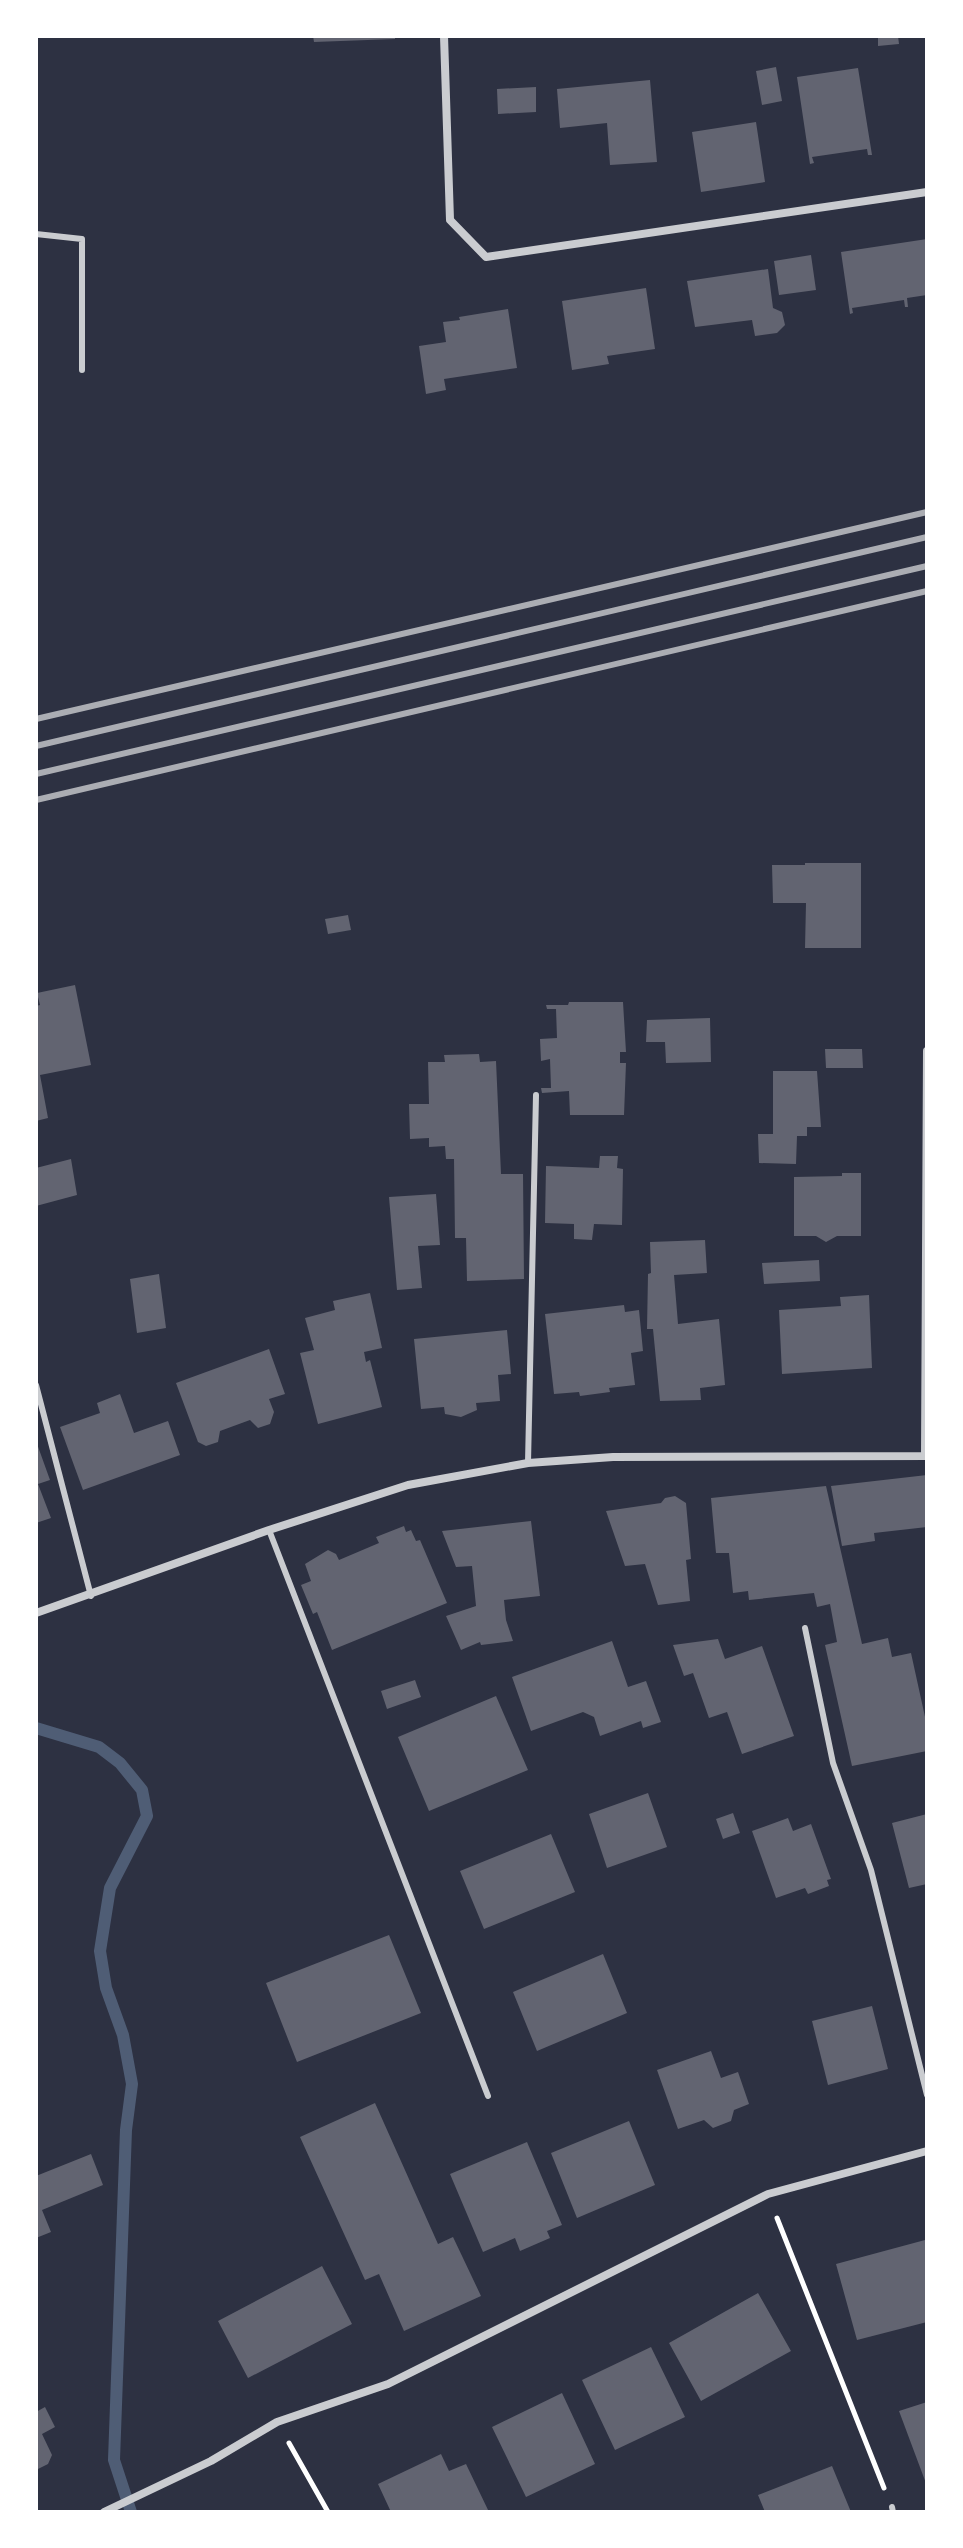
<svg xmlns="http://www.w3.org/2000/svg" width="963" height="2548" font-family="'DejaVu Sans',sans-serif">
<rect width="100%" height="100%" fill="#2d3142"/>
<g fill="none" stroke-linecap="round" stroke-linejoin="round">
<path stroke="#4f5d75" stroke-width="12" d="M36,1728L99,1747L120,1763L142,1790L147,1816L110,1888L100,1951L106,1988L123,2035L132,2084L126,2130L114,2460L131,2512"/>
</g>
<path fill="#626471" d="M313,36H395V39L314,42Z
M878,36H898L899,44L878,46Z
M776,67L782,101L762,105L756,71Z
M858,68L872,155H868L867,149L812,157L814,163L810,164L797,77Z
M650,80L657,162L610,165L607,123L560,128L557,89Z
M536,87V112L498,114L497,89Z
M756,122L765,182L701,192L692,132Z
M927,239V295L907,298L908,307H905L904,300L852,308L853,313L850,314L841,252Z
M811,255L816,290L779,295L774,261Z
M768,269L773,308L782,312L785,325L777,333L755,336L752,320L695,327L687,281Z
M646,288L655,349L607,356L609,364L572,370L562,301Z
M508,309L517,368L444,379L446,390L426,394L419,346L446,342L443,322L460,320L459,317Z
M805,863H861V948H805L806,903H773L772,865H805Z
M348,915L351,930L328,934L325,919Z
M75,985L91,1065L40,1075L48,1118L36,1121V1006L40,1005L37,993Z
M569,1002H623L626,1052H620V1063H626L624,1115H570L569,1091L542,1093L541,1088H551L550,1059L541,1061L540,1039L557,1038L556,1009H547L546,1005H568Z
M710,1018L711,1062L666,1063L665,1042H646L647,1020Z
M825,1049H862L863,1068H826Z
M479,1054L480,1062L496,1061L501,1174H523L524,1279L467,1281L466,1238H455L454,1159H446L445,1146L429,1147V1138L410,1139L409,1104H429L428,1062H445L444,1055Z
M773,1071H817L821,1127H807V1136H797L796,1164L759,1163L758,1134H773Z
M600,1156H618L617,1168L623,1169L622,1225L594,1224L592,1240L574,1239V1224L545,1223L546,1166L599,1168Z
M71,1159L77,1195L36,1206V1168Z
M842,1173H861V1236H837L826,1242L816,1236H794V1177L842,1176Z
M436,1194L440,1245L418,1246L422,1288L397,1290L389,1197Z
M705,1240L707,1273L674,1275L678,1324L719,1319L725,1385L700,1388L701,1400L660,1401L653,1329H647L648,1274L651,1273L650,1242Z
M819,1260L820,1281L764,1284L762,1263Z
M159,1274L166,1328L137,1333L130,1279Z
M370,1293L382,1348L364,1352L366,1362L370,1360L382,1407L318,1424L300,1353L314,1350L305,1318L335,1310L333,1301Z
M869,1295L872,1368L782,1374L779,1310L841,1306L840,1297Z
M624,1305L625,1312L639,1310L643,1351L631,1353L635,1385L609,1388L610,1392L580,1396L579,1392L554,1394L545,1314Z
M507,1330L511,1374L498,1375L500,1401L476,1403L477,1410L461,1417L445,1414L444,1407L421,1409L414,1339Z
M269,1349L285,1394L269,1399L274,1412L270,1424L258,1428L250,1420L220,1431L218,1442L206,1446L198,1442L176,1383Z
M120,1394L134,1433L168,1421L180,1455L83,1490L60,1427L100,1413L97,1403Z
M36,1441L50,1480L38,1484L51,1518L36,1523Z
M927,1475V1527L874,1533L875,1541L842,1546L831,1486Z
M826,1486L862,1644L888,1638L892,1657L911,1653L927,1726V1751L852,1766L825,1645L837,1642L830,1604L817,1607L814,1593L749,1600L748,1591L733,1593L729,1553H716L711,1498Z
M675,1496L686,1503L691,1559L686,1560L690,1601L658,1605L645,1564L625,1566L606,1511L661,1503L665,1498Z
M531,1521L540,1596L504,1600L506,1620L513,1641L481,1645L480,1642L461,1650L446,1616L476,1606L472,1566L456,1567L442,1531Z
M404,1526L406,1532L411,1530L416,1541L420,1540L447,1603L332,1650L317,1612L313,1614L301,1585L311,1581L305,1564L328,1550L336,1554L339,1560L379,1543L376,1537Z
M718,1639L725,1659L762,1646L794,1736L742,1754L727,1712L709,1718L693,1673L684,1676L673,1645Z
M612,1641L628,1687L646,1681L661,1722L643,1728L641,1721L600,1736L594,1717L583,1712L531,1731L512,1677Z
M415,1680L421,1697L387,1709L381,1691Z
M496,1696L528,1770L429,1811L398,1737Z
M648,1793L667,1847L607,1868L589,1814Z
M733,1813L740,1833L723,1839L716,1819Z
M927,1814V1884L909,1888L892,1823Z
M788,1818L793,1831L811,1824L831,1879L827,1880L829,1886L808,1894L805,1888L776,1898L752,1831Z
M551,1834L575,1892L484,1929L460,1871Z
M389,1935L421,2013L297,2062L266,1983Z
M603,1954L627,2013L537,2051L513,1992Z
M872,2006L888,2069L828,2085L812,2021Z
M711,2051L721,2078L738,2072L749,2104L734,2110L731,2121L713,2128L704,2120L678,2129L657,2070Z
M375,2103L438,2244L453,2237L481,2296L404,2331L379,2274L365,2280L300,2137Z
M629,2121L655,2185L577,2218L551,2153Z
M527,2142L562,2225L547,2231L550,2238L520,2251L515,2238L483,2252L450,2174Z
M91,2154L103,2185L42,2210L51,2232L36,2238V2176Z
M925,2240L927,2322L857,2340L836,2264Z
M322,2266L352,2324L248,2378L218,2321Z
M758,2293L791,2351L701,2401L669,2343Z
M651,2347L685,2417L615,2450L582,2380Z
M562,2393L595,2464L526,2497L492,2427Z
M927,2402V2486L899,2411Z
M45,2407L55,2427L42,2434L52,2455L48,2464L36,2470V2412Z
M441,2454L449,2471L466,2464L489,2512H391L378,2484Z
M832,2466L851,2512H765L758,2495Z"/>
<g fill="none" stroke-linecap="round" stroke-linejoin="round">
<path stroke="#fff" stroke-width="5" d="M777,2218L884,2488
M289,2443L328,2512"/>
<path stroke="#caccd0" stroke-width="6" d="M36,234L82,239V370
M36,1385L91,1596
M528,1463L536,1095
M269,1530L488,2096
M805,1628L833,1763L871,1870L927,2095
M892,2507L893,2512"/>
<path stroke="#caccd0" stroke-width="8" d="M444,36L450,220L486,257L927,192
M925,1456L927,1051
M36,1613L269,1530L408,1485L528,1463L613,1457L927,1456
M104,2512L211,2461L277,2422L388,2384L768,2194L927,2151"/>
<path stroke="#abadb3" stroke-width="6" d="M36,719L927,512
M36,746L927,537
M36,774L927,566
M36,800L927,591"/>
</g>
<rect width="963" height="2548" fill="none" stroke="#ffffff" stroke-width="76"/>
</svg>
